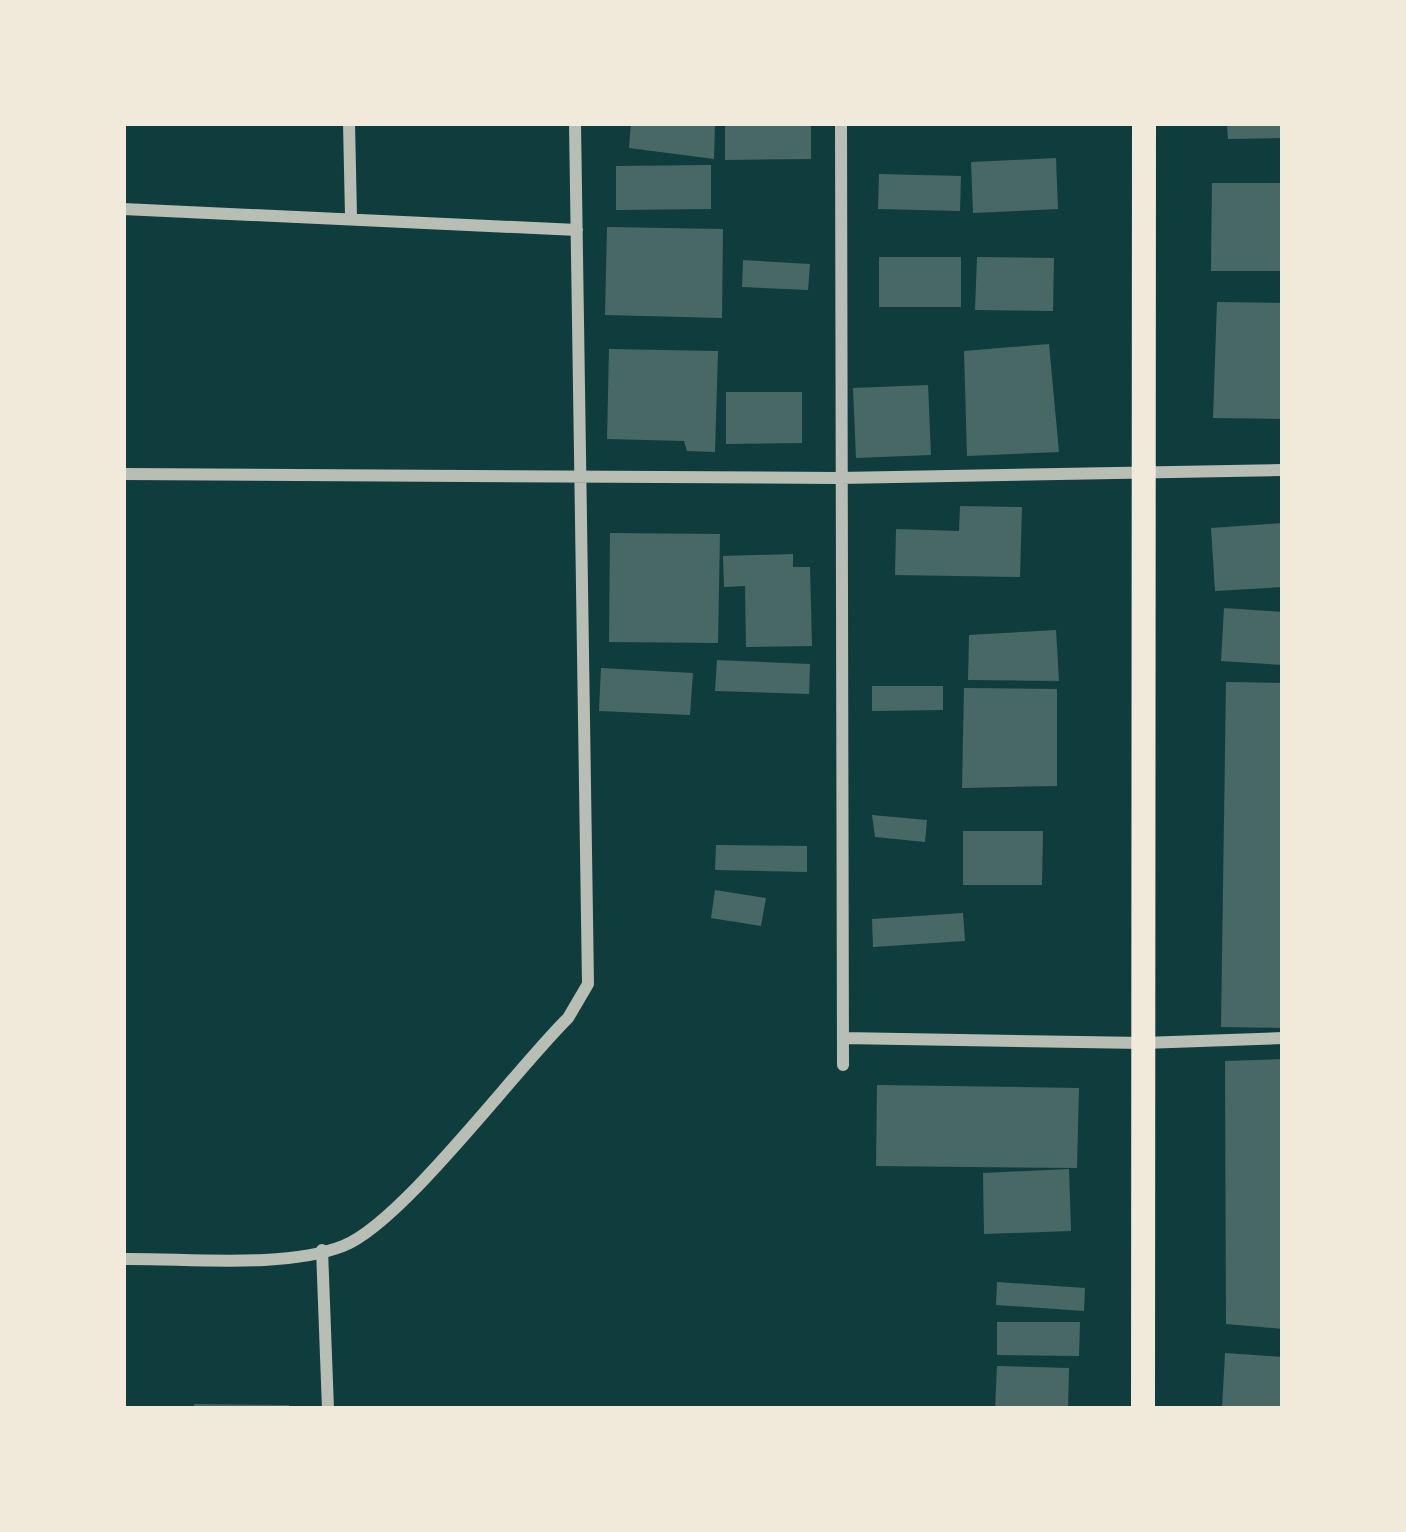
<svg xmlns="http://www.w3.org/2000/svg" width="1406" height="1532" font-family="'Asap Condensed',sans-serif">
<rect width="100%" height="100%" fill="#0f3d3e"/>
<path fill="#486865" d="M631,123H715L714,159L629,148Z
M725,123H811V159L725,160Z
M1227,123H1283V138L1228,139Z
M1056,158L1058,209L973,213L971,162Z
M711,165V209L616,210V166Z
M879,174L961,176L960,211L878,209Z
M1212,183H1283V271H1211Z
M607,227L723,229L722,318L605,315Z
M879,257H961V307H879Z
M977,257L1054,258L1053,311L975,310Z
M743,260L810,264L808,290L742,287Z
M1217,302L1283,303V419L1213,418Z
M1049,344L1059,452L967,456L964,351Z
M609,349L718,351L715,452L687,451L684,441L607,439Z
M928,385L931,455L856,458L853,388Z
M726,392H802V443L726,444Z
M960,506L1022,507L1020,577L895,575L896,529L959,531Z
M1283,523V587L1215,591L1211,528Z
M610,533L720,534L718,643L609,642Z
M793,554V567H810L812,646L746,647L745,586L724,587L723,556Z
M1224,608L1283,612V665L1221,661Z
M1056,630L1059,681L968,680L969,635Z
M717,660L810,664L809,694L715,691Z
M601,668L693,673L690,715L599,711Z
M1226,682L1283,683V1028L1221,1027Z
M872,686H943V710L872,711Z
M964,688L1057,689V786L962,788Z
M872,815L927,820L925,842L875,837Z
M963,831H1043L1042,885H963Z
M716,845L807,846V872L715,870Z
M715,890L766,898L761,926L711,918Z
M963,913L965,941L873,947L872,919Z
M1283,1059V1329L1226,1324L1225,1061Z
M877,1085L1079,1088L1077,1168L876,1166Z
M1069,1169L1071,1231L984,1234L983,1173Z
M997,1282L1085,1288L1084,1311L996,1305Z
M997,1322H1080L1079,1356L997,1355Z
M1225,1353L1283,1357V1409H1222Z
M997,1366L1069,1368L1068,1409H995Z
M194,1404L289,1405V1409H194Z"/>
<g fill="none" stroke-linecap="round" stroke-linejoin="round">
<path stroke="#b8beb3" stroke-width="12" d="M349,123L351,216
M841,123L843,1065
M123,209L577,230
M123,474L840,478L1283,470
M843,1038L1143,1043L1283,1038
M322,1250L328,1409
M123,1259C187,1258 284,1269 343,1246C402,1223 515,1070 568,1018L588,984L575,123"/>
<path stroke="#f1e9da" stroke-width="24" d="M1143,1409L1144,123"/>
</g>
<rect width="1406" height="1532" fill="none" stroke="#f1e9da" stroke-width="252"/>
</svg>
